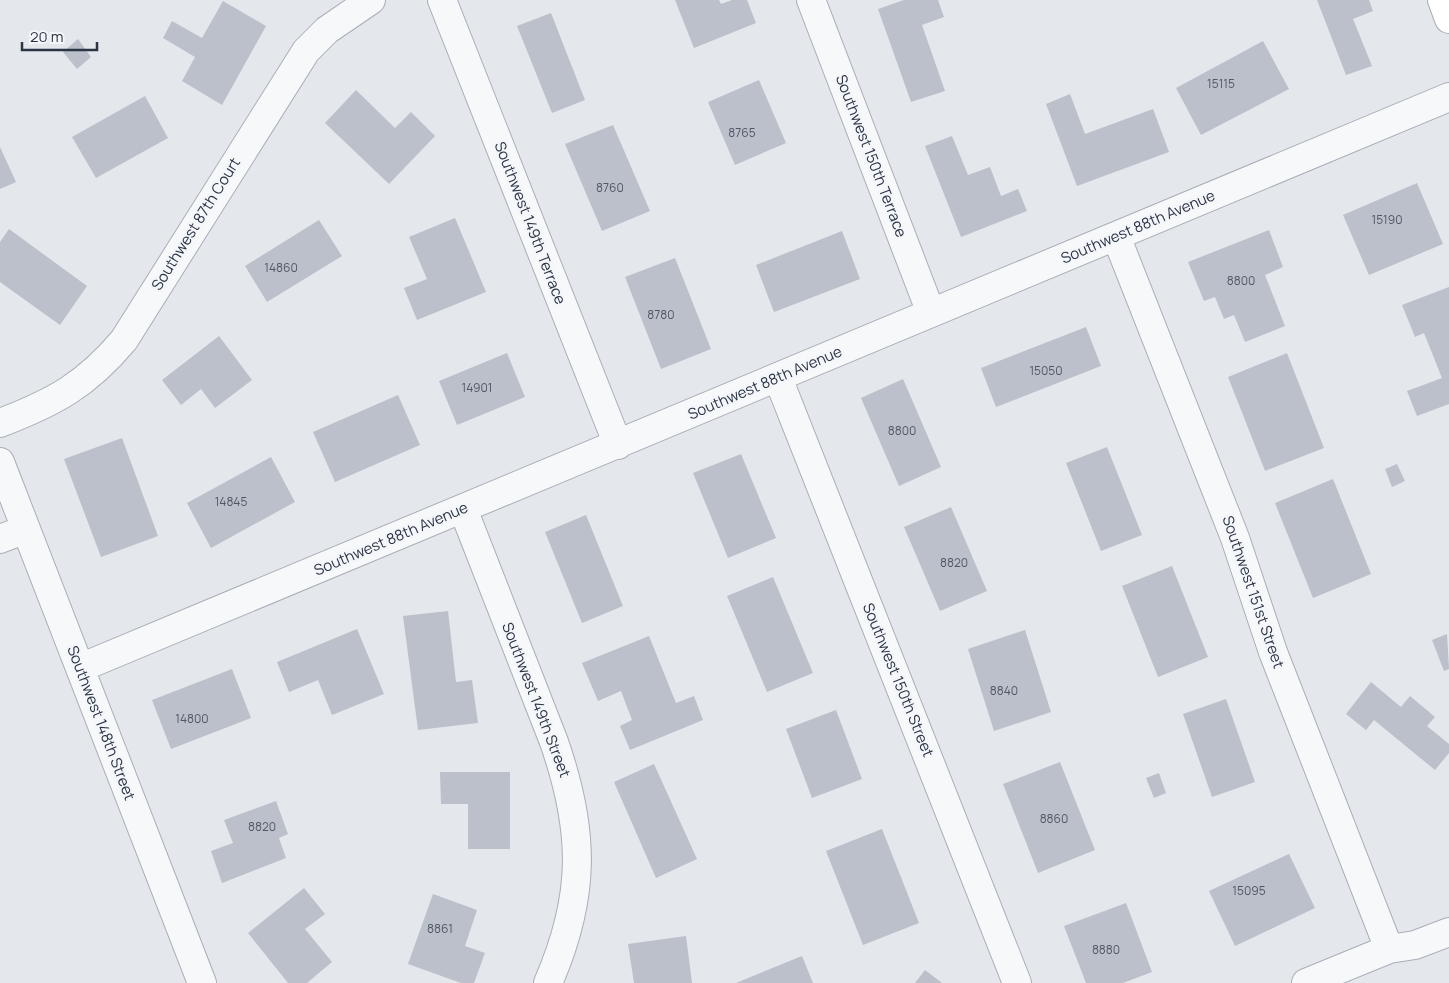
<svg xmlns="http://www.w3.org/2000/svg" width="1449" height="983" font-family="Manrope,sans-serif">
<rect width="100%" height="100%" fill="#e4e7ec"/>
<path fill="#bbc0ca" d="M675,0H719L721,4L732,0H747L756,23L694,48Z
M904,0H938L944,17L922,25L945,91L911,102L878,9Z
M1317,0H1369L1373,11L1353,19L1372,66L1346,75Z
M223,1L266,26L222,105L182,81L195,57L163,38L172,21L202,38Z
M551,13L585,100L552,113L517,26Z
M78,39L91,57L77,69L63,52Z
M1263,41L1289,89L1201,135L1176,88Z
M759,80L786,143L735,165L708,102Z
M356,90L395,128L411,112L435,136L389,184L325,123Z
M1070,94L1085,134L1153,109L1169,152L1077,186L1046,104Z
M145,96L168,138L96,178L72,137Z
M613,125L650,211L602,231L565,144Z
M952,136L968,175L990,167L1001,196L1018,189L1027,211L961,237L925,146Z
M0,147L16,182L0,189Z
M1417,183L1443,244L1369,275L1343,215Z
M455,218L486,292L417,320L404,288L427,279L409,237Z
M319,220L342,256L267,302L245,266Z
M9,229L87,286L60,325L0,282V242Z
M1269,230L1283,267L1265,275L1285,326L1245,342L1234,315L1224,319L1215,297L1204,301L1188,262Z
M842,231L860,279L774,312L756,265Z
M675,258L711,349L661,369L625,277Z
M1449,287V404L1417,416L1407,391L1442,378L1424,333L1415,337L1402,305Z
M1086,327L1101,366L996,407L981,368Z
M219,336L252,380L215,408L201,389L181,405L162,380Z
M507,353L525,397L457,425L439,381Z
M1287,353L1324,448L1265,471L1228,377Z
M903,379L941,467L899,486L861,398Z
M398,395L420,445L335,482L313,432Z
M122,438L158,536L101,557L64,459Z
M1107,447L1142,535L1101,551L1066,463Z
M741,454L776,538L728,558L693,473Z
M271,457L295,502L211,548L187,503Z
M1397,464L1405,481L1392,487L1385,469Z
M1333,479L1371,574L1313,598L1275,503Z
M951,507L987,591L940,611L904,527Z
M586,515L623,606L582,623L545,532Z
M1172,566L1208,657L1158,677L1122,586Z
M773,577L813,673L767,692L727,596Z
M448,611L456,682L472,680L478,723L418,730L403,616Z
M357,629L384,694L332,715L318,680L289,692L277,662Z
M1025,630L1051,712L994,731L968,649Z
M1447,634L1449,669L1444,671L1432,640Z
M649,636L676,703L694,696L703,720L630,750L620,726L632,720L621,691L598,701L582,663Z
M232,669L251,718L171,749L152,700Z
M1371,682L1401,707L1410,696L1435,717L1427,726L1449,744V753L1435,770L1374,720L1366,730L1346,714Z
M1226,699L1255,782L1212,797L1183,714Z
M836,710L862,779L812,798L786,729Z
M1060,762L1095,850L1038,873L1003,784Z
M654,764L697,859L656,878L614,782Z
M440,772H510V849H468V804H441Z
M1159,773L1166,793L1154,798L1146,778Z
M276,801L288,834L279,838L286,858L222,883L211,851L233,843L224,820Z
M882,829L919,923L863,945L826,851Z
M1289,854L1315,908L1235,946L1209,891Z
M304,888L325,914L305,929L332,962L307,983H288L248,933Z
M433,894L477,910L465,946L485,953L474,983H461L408,964Z
M1126,903L1152,972L1123,983H1086L1064,926Z
M686,936L692,983H634L628,944Z
M802,956L813,983H736Z
M925,970L942,983H915Z"/>
<g fill="none" stroke-linecap="round" stroke-linejoin="round">
<defs>
<path id="minor" d="M442,0L618,445
M811,0L931,313
M1116,236L1235,538L1273,652L1389,949
M778,378L1017,983
M0,423C55,402 86,385 124,340L306,51L327,30L371,0
M0,462L202,983
M463,509L554,742C585,831 586,896 548,983
M0,539L26,529
M80,668L1449,97
M1306,983L1389,949L1415,945L1449,932"/>
<path id="secondary" d="M1442,0L1449,19"/>
</defs>
<use href="#minor" stroke="#a9aeb7" stroke-width="30"/>
<use href="#secondary" stroke="#a9aeb7" stroke-width="30"/>
<use href="#minor" stroke="#f7f8fa" stroke-width="28"/>
<use href="#secondary" stroke="#fff" stroke-width="28"/>
</g>
<g text-anchor="middle" stroke-width="5" stroke-linejoin="round" paint-order="stroke">
<g font-size="12" fill="#4f5766">
<text x="1221" y="88">15115</text>
<text x="742" y="137">8765</text>
<text x="610" y="192">8760</text>
<text x="1387" y="224">15190</text>
<text x="281" y="272">14860</text>
<text x="1241" y="285">8800</text>
<text x="661" y="319">8780</text>
<text x="1046" y="375">15050</text>
<text x="477" y="392">14901</text>
<text x="902" y="435">8800</text>
<text x="231" y="506">14845</text>
<text x="954" y="567">8820</text>
<text x="1004" y="695">8840</text>
<text x="192" y="723">14800</text>
<text x="1054" y="823">8860</text>
<text x="262" y="831">8820</text>
<text x="1249" y="895">15095</text>
<text x="440" y="933">8861</text>
<text x="1106" y="954">8880</text>
</g>
<g font-size="15" fill="#2b3445" stroke="#f4f6f9">
<text transform="translate(871 156) rotate(69)" y="5">Southwest 150th Terrace</text>
<text transform="translate(530 223) rotate(69)" y="5">Southwest 149th Terrace</text>
<text transform="translate(196 224) rotate(-58)" y="5">Southwest 87th Court</text>
<text transform="translate(1138 227) rotate(-23)" y="5">Southwest 88th Avenue</text>
<text transform="translate(765 383) rotate(-23)" y="5">Southwest 88th Avenue</text>
<text transform="translate(391 539) rotate(-23)" y="5">Southwest 88th Avenue</text>
<text transform="translate(1253 592) rotate(71)" y="5">Southwest 151st Street</text>
<text transform="translate(898 680) rotate(68)" y="5">Southwest 150th Street</text>
<text transform="translate(536 700) rotate(69)" y="5">Southwest 149th Street</text>
<text transform="translate(101 723) rotate(69)" y="5">Southwest 148th Street</text>
</g>
</g>
<path d="M22 42v8h75v-8" fill="none" stroke="#2b3445" stroke-width="2.5"/>
<text x="30" y="42" font-size="15" fill="#2b3445" stroke="#f4f6f9" stroke-width="4" paint-order="stroke">20 m</text>
</svg>
